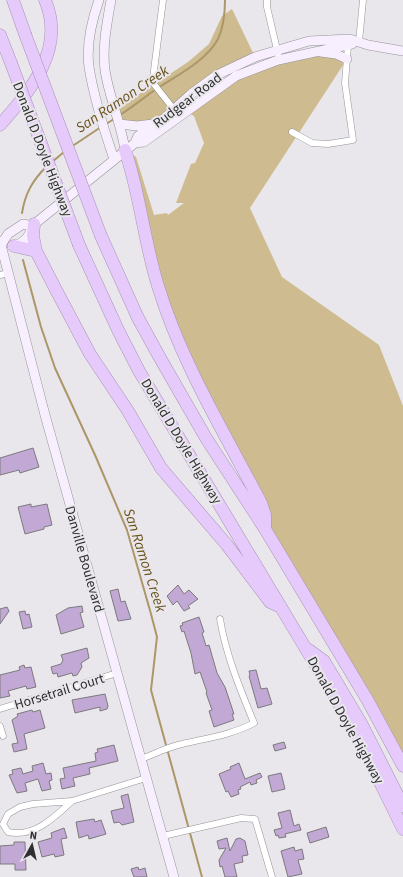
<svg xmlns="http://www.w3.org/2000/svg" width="403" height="877" font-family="'Source Sans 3',sans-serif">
<rect width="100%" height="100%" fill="#e9e7eb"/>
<path fill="#cebb8f" d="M232,9L255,57L217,75L160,122L119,124L115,110L188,62L209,44L222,16Z
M314,52L347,59L250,208L282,277L379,345L403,406V766L265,529V515L174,331L125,150L136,157L154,215L167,213L168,215L184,203H176L191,164L195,163L204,143L194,116L186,111L236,76Z"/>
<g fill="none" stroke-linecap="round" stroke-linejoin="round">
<path stroke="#ab9767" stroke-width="2" d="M120,115C131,108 141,100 152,92C173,77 205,63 218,39C224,26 225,13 225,0
M106,124L114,119
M71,147L101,127
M52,162L64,152
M22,213C25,194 32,181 46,167
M23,260L41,327L55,368L95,455L127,530L151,614L157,637L151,690L202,877"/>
</g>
<path fill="#c1a8d5" stroke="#7c7a7d" d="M33,448L39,467L20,473L19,470L0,475V458Z
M31,504V507L47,504L52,525L44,527V529L25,534L18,507Z
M178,585L184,594L189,590L198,599L188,606L190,608L184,611L177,601L173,605L167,596Z
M118,589L121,602L125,601L131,619L118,621L110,591Z
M82,606L83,612L80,613L84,627L61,634L56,615L68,608Z
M7,607L9,611L0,624V609Z
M25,611L26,615L29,614L32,627L23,629L19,612Z
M199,617L204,632L202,633L206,646L209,645L217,673L225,687L234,714H232L234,720L214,727L209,711L212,710L206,693L207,692L200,672L195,674L191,653L184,631L182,632L180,626L183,625L182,623Z
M87,648L89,658L81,663L82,667L77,675L73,676L72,673L58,677L57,673L53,674L51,667L61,664L63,660L61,655Z
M24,665L25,668L31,667L36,687L27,689L26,686L8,691L10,696L0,698V675L20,670L19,667Z
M256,670L261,689L267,688L272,704L258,708L249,676L250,675L249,671Z
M105,694L108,706L107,709L100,711V707L75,713L72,700Z
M32,710L33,712L40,710L45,728L24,734L27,749L14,752L12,744L18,743L12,720L18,716L17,714Z
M284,742L286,748L275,751L273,745Z
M114,745L118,761L89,768L90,774L73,778L75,786L62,789L60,779L65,778L63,768L96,761L95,753L98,752L97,749Z
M43,763L46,774L51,773L52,780L49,781L51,789L42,791L38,779L25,783L27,791L17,793L9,775L13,774L12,770L21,768L23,774L33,771L32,766Z
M239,763L245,779L260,773L262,777L256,780L257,783L251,785L250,782L240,787L241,789L238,790L239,794L231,797L228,791L226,792L219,774L231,769L230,767Z
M281,773L285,789L272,792L268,776Z
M128,794L134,822L122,825L119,822L114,823L111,811L124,808L121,796Z
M290,810L294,826L299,824L301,830L285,834L286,837L279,838L278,835L276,836L274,830L282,828L278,813Z
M94,819L95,822L101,820L106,834L89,839L88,835L79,838L76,822Z
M326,827L329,837L310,843L307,833Z
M64,828L67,838L61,839L64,855L55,857L54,854L42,857L38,842L52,838L51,833Z
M227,838L230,851L236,839L240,838L245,841L248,855L242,856L243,862L234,864L237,877H225L222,866L220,867L219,860L226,848L219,849L217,841Z
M14,842H25L26,870H15V864H0V846L14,845Z
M294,847L295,851L302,849L304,859L298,860L302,874L288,877L281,851Z
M138,867L139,870L145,868L147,877H134L131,869Z"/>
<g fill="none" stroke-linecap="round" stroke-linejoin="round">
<defs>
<path id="street" d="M163,0L153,78V83L176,112
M267,0V7L278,54
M359,42L363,0
M292,132L312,143L328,144L353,140L345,83L348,45
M0,275L8,273
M0,709L117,673
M0,726L3,736
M141,759C154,754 168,747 182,744C207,738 231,735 254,723C240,689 226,655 220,619
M72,801C55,817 34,838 8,832L3,824L8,814L20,807L33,804L72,801L146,778
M163,836L241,818L255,819L272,877"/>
<path id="secondary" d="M99,0C92,20 86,45 89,67C94,98 104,130 114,159
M111,0C107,23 102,47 105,70C109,97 121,123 125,150
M321,52L336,54L347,59
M119,124L137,126L153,124
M135,143L144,142L236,76L278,60L352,44
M0,241L45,415L174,877
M1,245L8,234L23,224L32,226
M12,246C24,244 30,236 32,226L135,143L138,136L160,122L191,94L217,75L255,57L309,41L350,39L368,45L403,51"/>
<path id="highway" d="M13,0L25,34
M0,35L11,63
M0,125C31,90 66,49 45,0
M125,150C140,194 144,242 158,286C181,362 224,432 261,503L265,515V527
M34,224L33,236L36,251L55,288L90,354L128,411L161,468L227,545L270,602L281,607
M101,236L138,318L160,358L206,438L265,529L368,701L403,766
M79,245L118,330L139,371L354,729L403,829
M14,246L36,251
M309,650L324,661L361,723L403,806"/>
</defs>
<use href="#street" stroke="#959397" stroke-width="7"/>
<use href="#secondary" stroke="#959397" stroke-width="10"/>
<use href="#highway" stroke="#a793b5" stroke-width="13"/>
<use href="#street" stroke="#fff" stroke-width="6"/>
<use href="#secondary" stroke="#f8effe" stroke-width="9"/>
<use href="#highway" stroke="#e7cafc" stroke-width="12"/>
<defs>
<path id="highway-bridge" d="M25,34L101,236
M11,63L79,245"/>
</defs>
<use href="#highway-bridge" stroke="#a793b5" stroke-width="13" stroke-linecap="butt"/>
<use href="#highway-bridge" stroke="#e7cafc" stroke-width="12"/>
</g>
<g text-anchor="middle" stroke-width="4" stroke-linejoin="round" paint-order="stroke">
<g font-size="14" fill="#2f2e30" stroke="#e9e7eb">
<text transform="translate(187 100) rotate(-37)" y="5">Rudgear Road</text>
<text transform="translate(43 149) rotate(69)" y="5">Donald D Doyle Highway</text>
<text transform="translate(182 441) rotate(59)" y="5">Donald D Doyle Highway</text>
<text transform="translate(85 559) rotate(74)" y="5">Danville Boulevard</text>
<text transform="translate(59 691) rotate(-17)" y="5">Horsetrail Court</text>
<text transform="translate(346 720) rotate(61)" y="5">Donald D Doyle Highway</text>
</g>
<g font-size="15" font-style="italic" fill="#69531a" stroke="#e9e7eb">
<text transform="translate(122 99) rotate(-34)" y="5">San Ramon Creek</text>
<text transform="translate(145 560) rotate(72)" y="5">San Ramon Creek</text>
</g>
</g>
<g transform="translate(32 845) rotate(8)" stroke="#e9e7eb" stroke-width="3" paint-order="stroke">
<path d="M0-3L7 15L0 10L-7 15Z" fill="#2f2e30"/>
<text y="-6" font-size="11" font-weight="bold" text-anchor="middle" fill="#2f2e30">N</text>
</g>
</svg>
